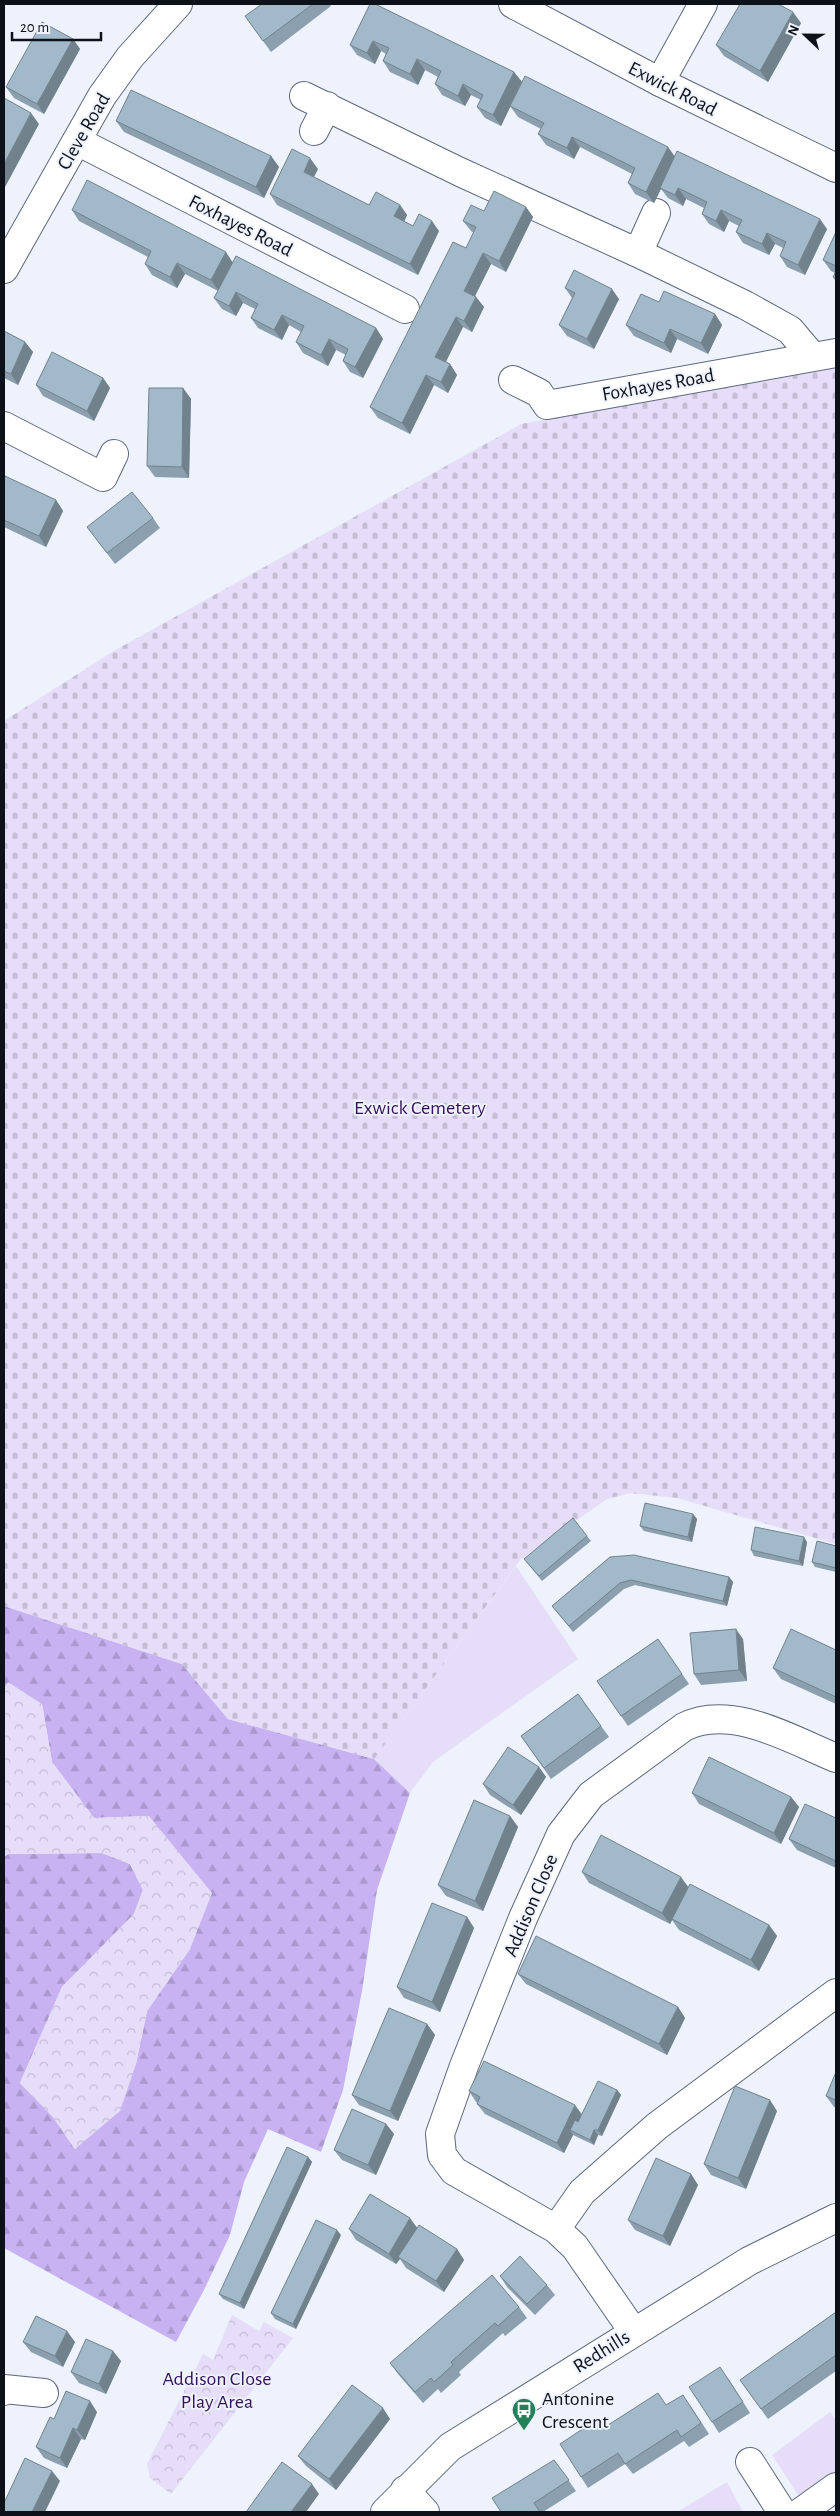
<svg xmlns="http://www.w3.org/2000/svg" width="840" height="2516" font-family="'Alegreya Sans',sans-serif">
<defs>
<pattern id="forest-firs" width="22" height="20" patternUnits="userSpaceOnUse" patternTransform="scale(1.25)"><rect width="22" height="20" fill="#c8b2f2"/><path d="M5 1l3.5 6h-7zM16 11l3.5 6h-7z" fill="#ab98cf"/></pattern>
<pattern id="cemetery-stones" width="16" height="16" patternUnits="userSpaceOnUse" patternTransform="scale(1.25)"><rect width="16" height="16" fill="#e6ddf8"/><path d="M2 7V4a2 2 0 0 1 4 0v3zM10 15v-3a2 2 0 0 1 4 0v3z" fill="#c4bdd4"/></pattern>
<pattern id="park-crowns" width="20" height="18" patternUnits="userSpaceOnUse" patternTransform="scale(1.25)"><rect width="20" height="18" fill="#e6ddf8"/><path d="M2 6a3 3 0 1 1 6 0M12 15a3 3 0 1 1 6 0" fill="none" stroke="#c4bdd4"/></pattern>
</defs>
<rect width="100%" height="100%" fill="#edf2fc"/>
<path fill="#e6ddf8" d="M516,1566L578,1659L433,1762L410,1793L374,1759Z
M830,2412L836,2420V2478L802,2501L772,2455Z
M727,2482L743,2512H677Z"/>
<path fill="url(#forest-firs)" d="M4,1606L182,1664L228,1719L374,1759L410,1793L377,1890L362,1991L343,2090L321,2152L268,2129L244,2182L230,2235L204,2290L176,2342L4,2248V1857L8,1854L102,1853L130,1864L143,1890L134,1914L62,1987L20,2083L53,2117L75,2149L136,2064L147,2011L190,1949L149,1816L94,1818L52,1762L42,1704L4,1688Z"/>
<path fill="url(#cemetery-stones)" d="M836,368V1544L677,1498L630,1493L607,1499L520,1560L374,1759L228,1719L182,1664L4,1606V721L112,652L521,424Z"/>
<path fill="url(#park-crowns)" d="M8,1682L42,1704L52,1762L94,1818L149,1816L212,1893L190,1949L147,2011L136,2064L120,2111L75,2149L53,2117L20,2083L62,1987L134,1914L143,1890L130,1864L102,1853L8,1854L4,1857V1688Z
M232,2315L259,2331L264,2322L293,2338L171,2494L150,2478L147,2464L203,2354L213,2360Z"/>
<g fill="none" stroke-linecap="round" stroke-linejoin="round">
<defs>
<path id="minor" d="M660,82L703,4
M304,96L460,172L638,253L745,305L790,330L812,356
M314,131L327,106
M77,141L405,309
M638,253L656,213
M4,269L102,96L130,57L178,4
M513,380L539,393L547,405L836,353
M4,426L103,477L114,454
M556,2229L582,2192L657,2126L836,1993
M633,2331L575,2247L556,2229L454,2171L442,2155L440,2134L464,2066L523,1918L561,1834L591,1795L684,1727C731,1703 792,1740 836,1758
M4,2391V2389L44,2393
M750,2462L782,2512
M405,2490L425,2512
M801,2512L836,2487"/>
<path id="tertiary" d="M513,4L660,82L836,168
M385,2512L450,2447L749,2261L836,2218"/>
</defs>
<use href="#minor" stroke="#5c687c" stroke-width="30"/>
<use href="#tertiary" stroke="#5c687c" stroke-width="30"/>
<use href="#minor" stroke="#fff" stroke-width="28"/>
<use href="#tertiary" stroke="#fff" stroke-width="28"/>
</g>
<path fill="#8b9fae" d="M262,4H329L331,6L271,52L253,27Z
M370,4L514,72L522,82L501,126L485,118L477,107L481,100L471,95L465,106L442,95L435,84L438,77L425,70L418,85L390,72L383,61L386,54L381,51L375,64L357,55L350,45Z
M801,23L768,82L724,56L716,45Z
M73,39L80,49L44,114L14,98L6,87Z
M510,106L675,157L827,229L805,275L787,267L780,256L783,248L775,244L769,255L743,243L736,232L739,226L729,221L724,232L709,224L702,214L704,208L686,199L683,206L668,198L661,189L654,203L635,194L628,183L632,174L580,147L574,159L546,145L538,134L541,129L518,117Z
M116,121L271,156L279,167L264,198L124,132Z
M318,169L314,177L369,205H400L407,215L404,221L413,226L439,231L418,275L277,205L270,194Z
M526,207L533,217L506,272L491,264L475,296L484,307L472,332L463,327L445,362L450,364L457,375L448,393L434,385L410,434L378,418L370,407L466,248L474,233L471,231L463,221L484,211Z
M72,210L233,262L376,328L383,339L363,378L350,372L343,361L346,355L336,350L328,366L303,353L296,342L301,332L289,325L282,340L258,328L251,318L255,309L243,303L236,316L222,309L214,298L218,291L185,274L177,288L152,275L145,264L148,257L79,221Z
M836,232V282L833,277L835,273L831,271L823,260Z
M565,288L619,299L594,349L567,336L559,325L572,298Z
M659,302L715,314L722,325L708,354L677,339L671,353L634,336L626,325Z
M4,331L25,342L33,352L18,385L4,378Z
M103,378L110,388L94,421L43,396L36,385Z
M183,388L191,399L189,478L155,477L147,466Z
M4,480L56,500L63,511L46,547L4,527Z
M153,518L160,528L115,564L87,527Z
M693,1514L697,1519L692,1542L644,1531L640,1526Z
M587,1536L591,1541L542,1581L524,1559Z
M807,1542L803,1566L754,1556L751,1550Z
M836,1546V1572L815,1567L812,1562Z
M610,1557L729,1577L733,1582L727,1606L635,1585L624,1589L573,1632L552,1606Z
M658,1639L689,1684L628,1726L597,1681Z
M743,1639L747,1681L701,1685L694,1674Z
M836,1650V1704L781,1679L773,1668Z
M578,1694L609,1737L551,1779L521,1736Z
M539,1767L546,1777L521,1815L490,1795L483,1784Z
M692,1793L791,1797L799,1807L781,1844L699,1804Z
M510,1816L518,1827L483,1911L446,1896L438,1885Z
M836,1818V1868L797,1850L789,1839Z
M582,1872L688,1887L769,1925L777,1936L759,1971L679,1930L672,1920L670,1924L589,1883Z
M467,1917L474,1928L440,2012L404,1998L397,1987Z
M518,1974L678,2007L685,2018L667,2055L526,1984Z
M427,2024L435,2035L398,2121L359,2105L352,2095Z
M836,2072V2108L834,2107L826,2096Z
M617,2090L621,2095L602,2136L598,2135L594,2145L573,2135L564,2153L485,2114L477,2104L478,2103L476,2102L469,2091L582,2115Z
M777,2111L746,2189L711,2175L704,2164Z
M386,2124L394,2134L376,2175L342,2160L334,2150Z
M308,2157L312,2162L244,2309L223,2299L219,2294Z
M691,2174L698,2185L670,2246L635,2230L628,2220Z
M417,2228L457,2249L464,2260L444,2292L406,2268L400,2259L396,2264L356,2240L349,2229Z
M341,2235L296,2329L275,2319L271,2313Z
M500,2276L547,2285L555,2295L535,2315L507,2287Z
M519,2307L527,2318L505,2336L503,2333L459,2372L461,2375L441,2393L438,2389L423,2403L398,2374L390,2363Z
M836,2312V2371L768,2419L740,2380Z
M23,2342H75L63,2367L31,2352Z
M121,2361L106,2394L79,2383L71,2372Z
M728,2378L750,2413L719,2433L712,2422Z
M666,2405H690L709,2434L689,2447L684,2441L633,2474L625,2464L588,2488L581,2477L605,2427Z
M97,2412L85,2440L81,2439L67,2468L44,2458L36,2447L54,2419Z
M390,2419L336,2490L306,2466L298,2456Z
M554,2460L576,2491L543,2512H501Z"/>
<path fill="#71828d" d="M793,12L801,23L768,82L760,71Z
M73,39L80,49L44,114L37,104Z
M373,41L381,51L375,64L367,53Z
M417,59L425,70L418,85L410,74Z
M514,72L522,82L501,126L493,115Z
M463,84L471,95L465,106L458,96Z
M31,113L39,124L4,189V164Z
M572,137L580,147L574,159L567,148Z
M668,147L676,158L654,203L646,192Z
M271,156L279,167L264,198L256,187Z
M310,158L318,169L311,182L304,172Z
M678,188L686,199L683,206L675,195Z
M400,205L407,215L402,227L394,216Z
M526,207L533,217L506,272L499,261Z
M721,210L729,221L724,232L716,221Z
M820,219L827,229L805,275L798,265Z
M432,221L439,231L418,275L410,264Z
M767,233L775,244L769,255L762,244Z
M226,252L233,263L219,291L211,280Z
M483,253L491,264L472,302L464,291Z
M177,263L185,274L177,288L170,277Z
M612,289L619,299L594,349L587,339Z
M236,292L243,303L236,316L229,306Z
M476,297L484,307L472,332L464,321Z
M715,314L722,325L708,354L701,343Z
M282,315L289,325L282,340L274,330Z
M456,317L463,327L443,368L435,357Z
M376,328L383,339L363,378L355,367Z
M670,329L677,339L671,353L664,343Z
M329,339L336,350L328,366L321,355Z
M25,342L33,352L18,385L11,374Z
M450,364L457,375L448,393L441,382Z
M426,375L434,385L410,434L402,423Z
M103,378L110,388L94,421L87,411Z
M183,388L191,399L189,478L182,467Z
M56,500L63,511L46,547L39,536Z
M693,1514L697,1519L692,1542L688,1537Z
M804,1537L807,1542L803,1566L799,1561Z
M729,1577L733,1582L727,1606L723,1601Z
M736,1629L743,1639L747,1681L739,1670Z
M539,1767L546,1777L521,1815L513,1805Z
M791,1797L799,1807L781,1844L774,1833Z
M510,1816L518,1827L483,1911L475,1901Z
M681,1877L689,1888L670,1924L662,1913Z
M467,1917L474,1928L440,2012L432,2002Z
M769,1925L777,1936L759,1971L751,1960Z
M678,2007L685,2018L667,2055L659,2044Z
M427,2024L435,2035L398,2121L390,2111Z
M617,2090L621,2095L602,2136L598,2130Z
M770,2100L777,2111L746,2189L738,2178Z
M575,2105L583,2116L575,2132L570,2130L573,2135L564,2153L557,2143Z
M386,2124L394,2134L376,2175L368,2165Z
M594,2130L598,2135L594,2145L590,2140Z
M308,2157L312,2162L244,2309L240,2303Z
M691,2174L698,2185L670,2246L663,2236Z
M410,2218L418,2229L398,2257L400,2259L396,2264L389,2254Z
M337,2230L341,2235L296,2329L293,2324Z
M457,2249L464,2260L444,2292L436,2281Z
M67,2331L75,2342L63,2367L55,2356Z
M113,2351L121,2361L106,2394L99,2384Z
M90,2401L97,2412L85,2440L77,2430Z
M383,2408L390,2419L336,2490L329,2479Z
M73,2428L81,2439L67,2468L60,2458Z
M52,2471L60,2481L45,2512H32Z
M312,2484L319,2494L306,2512H291Z"/>
<path fill="#a2b9ca" stroke="#71828d" d="M262,4H313L263,41L245,16Z
M370,4H375L514,72L493,115L477,107L483,95L463,84L458,96L435,84L441,71L417,59L410,74L383,61L389,48L373,41L367,53L350,45Z
M740,4H778L793,12L760,71L716,45Z
M42,22L73,39L37,104L6,87Z
M525,76L668,147L646,192L628,183L635,168L572,137L567,148L538,134L544,123L510,106Z
M131,90L271,156L256,187L116,121Z
M4,98L31,113L4,164Z
M292,149L310,158L304,172L369,205L376,192L400,205L394,216L413,226L419,214L432,221L410,264L270,194Z
M677,151L820,219L798,265L780,256L786,242L767,233L762,244L736,232L742,220L721,210L716,221L702,214L707,202L678,188L675,195L660,188Z
M87,180L226,252L211,280L177,263L170,277L145,264L151,251L72,210Z
M494,191L526,207L499,261L483,253L464,291L476,297L464,321L456,317L435,357L450,364L441,382L426,375L402,423L370,407L453,242L466,248L476,227L463,221L471,205L484,211Z
M836,232V266L823,260Z
M236,256L376,328L355,367L343,361L348,349L329,339L321,355L296,342L304,326L282,315L274,330L251,318L258,304L236,292L229,306L214,298Z
M574,270L612,289L587,339L559,325L575,293L565,288Z
M836,271V279L833,277Z
M664,291L715,314L701,343L670,329L664,343L626,325L641,294L659,302Z
M4,331L25,342L11,374L4,371Z
M52,352L103,378L87,411L36,385Z
M149,388H183L182,467L147,466Z
M5,476L56,500L39,536L4,520V480Z
M132,492L153,518L107,553L87,527Z
M645,1503L693,1514L688,1537L640,1526Z
M573,1518L587,1536L539,1576L524,1559Z
M755,1527L804,1537L799,1561L751,1550Z
M817,1541L836,1546V1568L812,1562Z
M634,1555L729,1577L723,1601L631,1580L620,1583L569,1626L552,1606L610,1557Z
M736,1629L739,1670L694,1674L690,1633Z
M791,1629L836,1650V1697L773,1668Z
M658,1639L682,1674L621,1716L597,1681Z
M578,1694L601,1726L544,1768L521,1736Z
M508,1747L539,1767L513,1805L483,1784Z
M709,1757L791,1797L774,1833L692,1793Z
M474,1800L510,1816L475,1901L438,1885Z
M805,1804L836,1818V1861L789,1839Z
M601,1835L681,1877L662,1913L582,1872Z
M690,1884L769,1925L751,1960L672,1919Z
M432,1903L467,1917L432,2002L397,1987Z
M536,1936L678,2007L659,2044L518,1974Z
M389,2008L427,2024L390,2111L352,2095Z
M484,2061L575,2105L557,2143L477,2104L480,2097L469,2091Z
M836,2072V2100L826,2096Z
M598,2081L617,2090L598,2130H594L590,2140L570,2130L575,2120L578,2122Z
M735,2086L770,2100L738,2178L704,2164Z
M352,2109L386,2124L368,2165L334,2150Z
M287,2147L308,2157L240,2303L219,2294Z
M656,2158L691,2174L663,2236L628,2220Z
M370,2194L410,2218L389,2254L349,2229Z
M316,2220L337,2230L293,2324L271,2313Z
M419,2225L457,2249L436,2281L398,2257Z
M520,2256L547,2285L527,2304L500,2276Z
M492,2275L519,2307L498,2326L495,2323L451,2362L453,2365L434,2382L431,2378L415,2392L390,2363Z
M836,2312V2355L761,2409L740,2380Z
M36,2316L67,2331L55,2356L23,2342Z
M86,2339L113,2351L99,2384L71,2372Z
M720,2367L743,2402L712,2422L689,2387Z
M352,2385L383,2408L329,2479L298,2456Z
M66,2391L90,2401L77,2430L73,2428L60,2458L36,2447L50,2417L54,2419Z
M658,2393L666,2405L683,2395L701,2423L681,2437L677,2430L625,2464L618,2453L581,2477L560,2444L599,2418L605,2427Z
M25,2458L52,2471L32,2512H4V2503Z
M554,2460L569,2480L534,2503L540,2512H501L492,2498Z
M282,2462L312,2484L291,2512H246Z"/>
<defs>
<symbol id="bus-pin" viewBox="-11 -11 22 30"><path d="M0 17L-7.5 6A9.5 9.5 0 1 1 7.5 6Z" fill="#228159" stroke="#edf2fc"/><path d="M-5-6H5V4H4V6H2V4H-2V6H-4V4H-5ZM-3.5-4V0h7V-4ZM-3.5 1.2v1.5H-2V1.2ZM2 1.2v1.5H3.5V1.2Z" fill="#fff"/></symbol>
</defs>
<g fill-rule="evenodd">
<use href="#bus-pin" x="510" y="2396" width="28" height="38"/>
</g>
<g text-anchor="middle" stroke-width="4" stroke-linejoin="round" paint-order="stroke">
<g font-size="20" fill="#0d121a" stroke="#edf2fc">
<text transform="translate(673 88) rotate(27)" y="7">Exwick Road</text>
<text transform="translate(83 131) rotate(-60)" y="7">Cleve Road</text>
<text transform="translate(241 225) rotate(27)" y="7">Foxhayes Road</text>
<text transform="translate(658 384) rotate(-10)" y="7">Foxhayes Road</text>
<text transform="translate(530 1905) rotate(-67)" y="7">Addison Close</text>
<text transform="translate(601 2351) rotate(-32)" y="7">Redhills</text>
</g>
<g font-size="20" fill="#35115b" stroke="#edf2fc">
<text x="420" y="1114">Exwick Cemetery</text>
<text x="217" y="2385">Addison Close<tspan x="217" dy="23">Play Area</tspan></text>
</g>
<g font-size="20" fill="#0d121a" stroke="#edf2fc" text-anchor="start">
<text x="542" y="2405">Antonine<tspan x="542" dy="23">Crescent</tspan></text>
</g>
</g>
<rect width="840" height="2516" fill="none" stroke="#0d121a" stroke-width="10"/>
<g transform="translate(805 35) rotate(292)" stroke="#edf2fc" stroke-width="4" paint-order="stroke">
<path d="M0-4L9 19L0 12L-9 19Z" fill="#0d121a"/>
<text y="-8" font-size="14" font-weight="bold" text-anchor="middle" fill="#0d121a">N</text>
</g>
<path d="M12 32v8h89v-8" fill="none" stroke="#0d121a" stroke-width="2.5"/>
<text x="20" y="32" font-size="15" fill="#0d121a" stroke="#edf2fc" stroke-width="4" paint-order="stroke">20 m</text>
</svg>
